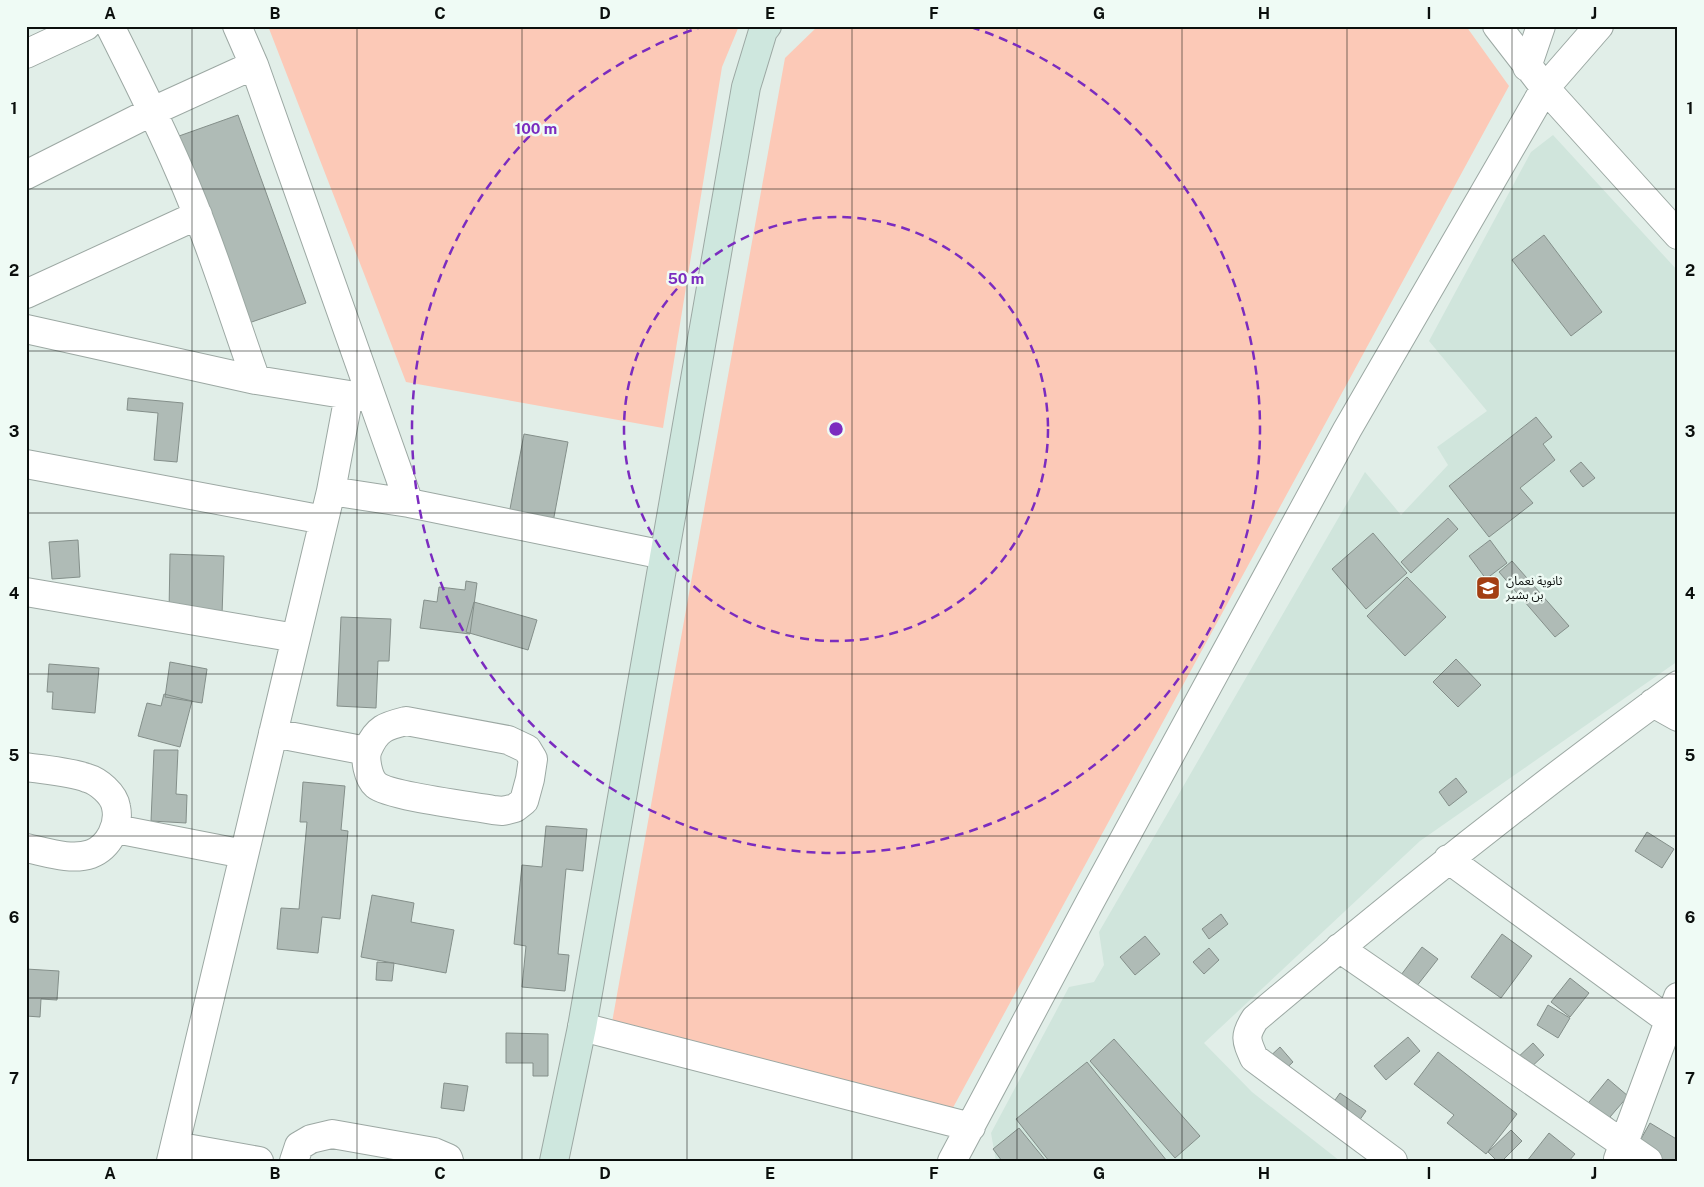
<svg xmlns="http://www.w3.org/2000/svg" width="1704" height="1187" font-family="'Public Sans','Noto Sans Arabic',sans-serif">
<rect width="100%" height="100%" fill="#e1eee8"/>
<path fill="#d0e5dc" d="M1553,135L1678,271V661L1420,841L1204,1043L1252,1092L1340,1161H996L991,1133L1069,987L1094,982L1104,965L1099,932L1365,472L1401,515L1448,465L1437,447L1487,411L1429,341L1531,152Z"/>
<path fill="#fcc9b7" d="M268,26H739L722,67L663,428L406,382Z
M818,26H1466L1509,86L949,1115L611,1028L785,58Z"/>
<path fill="#afbbb6" stroke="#848f8a" d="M238,115L306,303L246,324L179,136Z
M1544,235L1602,312L1571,336L1512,260Z
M128,398L183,403L177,462L154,460L158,413L127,410Z
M1536,417L1552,437L1543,444L1555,460L1520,488L1533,503L1489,537L1449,486Z
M524,434L568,442L551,533L507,525Z
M1581,462L1595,478L1583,487L1570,471Z
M1448,518L1458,529L1411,573L1401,562Z
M1373,533L1407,573L1366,609L1332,569Z
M78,540L80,577L52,579L49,542Z
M1490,540L1507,563L1486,579L1469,556Z
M170,554L224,556L222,615L169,613Z
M1512,561L1569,626L1555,637L1499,572Z
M1407,577L1446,617L1405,656L1367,616Z
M466,581L477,583L470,634L420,628L424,600L437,602L439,587L465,590Z
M474,602L537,620L528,650L466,632Z
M341,617L391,619L389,661H378L376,708L337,706Z
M1456,659L1481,685L1458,707L1433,682Z
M170,662L207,669L202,703L165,697Z
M49,664L99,668L95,713L52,709L53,692H47Z
M164,694L192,701L180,747L138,736L147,703L161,706Z
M154,750H178L176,794L187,795L186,823L151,821Z
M1456,778L1467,792L1449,806L1439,792Z
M303,782L345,786L341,830L348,831L340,919L322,917L318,953L277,949L281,908L299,909L307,822H300Z
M546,826L587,829L583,871L566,869L558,954L569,955L565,991L522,987L526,946L514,944L522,865L542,867Z
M1647,832L1674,849L1662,868L1635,851Z
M372,895L414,903L411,922L454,930L446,973L361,957Z
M1221,914L1228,924L1209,939L1202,929Z
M1502,934L1532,956L1501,998L1471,977Z
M1145,936L1160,954L1135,975L1120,957Z
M1422,947L1438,959L1416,987L1401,975Z
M1209,948L1219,960L1204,974L1193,962Z
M377,962L394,963L392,981L376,980Z
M26,969L59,971L57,1000L41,999L40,1017L26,1016Z
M1570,978L1589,993L1570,1017L1551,1002Z
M1548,1005L1570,1018L1558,1038L1537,1025Z
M506,1033L548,1034V1076H533V1063H506Z
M1408,1037L1420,1051L1386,1080L1374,1066Z
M1114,1039L1200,1136L1175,1158L1090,1061Z
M1533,1043L1544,1055L1525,1073L1514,1061Z
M1280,1047L1293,1062L1276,1078L1263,1063Z
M1438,1052L1517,1114L1486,1154L1447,1123L1454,1115L1414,1084Z
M1087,1062L1167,1161H1049L1016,1119Z
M1608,1079L1628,1096L1610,1117L1615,1121L1599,1140L1575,1119Z
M444,1083L468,1086L464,1111L441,1108Z
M1340,1093L1366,1111L1352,1131L1326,1113Z
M1650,1123L1678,1140V1161L1629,1160Z
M1019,1128L1046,1161H1002L993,1149Z
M1511,1130L1522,1141L1502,1161H1497L1488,1152Z
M1549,1133L1575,1154L1569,1161H1527Z"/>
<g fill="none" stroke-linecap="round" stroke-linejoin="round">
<defs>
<path id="street" d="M110,26C134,74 158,121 179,170C209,238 231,310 256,380
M237,26L254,65L409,503L664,555
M1497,26L1545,88L1678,235
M26,54L86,26
M1527,67L1541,26
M26,175L153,111L254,65
M26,294L198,215
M26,329L256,380L368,398
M26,464L324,520
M331,491L409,503
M26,592L296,638
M1653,703L1678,717
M406,721L508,740L527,749L533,759L530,779L524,801L515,808L503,811L493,810C471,806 389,796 376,785C368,778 364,758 368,749C377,728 386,726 406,721Z
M273,733L367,751
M26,767C45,770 70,772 87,778C98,781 114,794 116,807C120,825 109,847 91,854C71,861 46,852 26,848
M116,829L244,854
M1448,859L1678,1027
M1339,948L1648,1161
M582,1027L971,1127
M175,1146L259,1161
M1618,1159L1678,997
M171,1161L331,491L349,395
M294,1161L299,1146L311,1139L332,1134L434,1152L448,1158L449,1161
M952,1161L1091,900L1347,430L1545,88L1599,26
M1393,1161L1254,1058C1246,1040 1244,1036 1255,1019C1392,903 1533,791 1678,685"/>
<path id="secondary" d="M554,1161L582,1027L746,87L763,31L767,26"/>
</defs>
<use href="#street" stroke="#9ca8a3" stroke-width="30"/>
<use href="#secondary" stroke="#9ca8a3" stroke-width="30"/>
<use href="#street" stroke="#fff" stroke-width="28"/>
<use href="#secondary" stroke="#cee7de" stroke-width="28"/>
</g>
<path fill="none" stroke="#0b0f0d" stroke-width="1" stroke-opacity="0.55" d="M192,26V1161M357,26V1161M522,26V1161M687,26V1161M852,26V1161M1017,26V1161M1182,26V1161M1347,26V1161M1512,26V1161M26,189H1678M26,351H1678M26,513H1678M26,674H1678M26,836H1678M26,998H1678"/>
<g fill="none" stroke="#7b2cbf" stroke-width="2.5" stroke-dasharray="9 6">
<circle cx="836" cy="429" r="212"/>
<path d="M971 27A424 424 0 1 1 701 27"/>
</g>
<defs>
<symbol id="school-square" viewBox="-11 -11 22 22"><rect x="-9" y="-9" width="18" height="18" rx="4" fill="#a33e12" stroke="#effbf5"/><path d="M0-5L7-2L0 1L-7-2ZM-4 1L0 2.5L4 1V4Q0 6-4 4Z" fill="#fff"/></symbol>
</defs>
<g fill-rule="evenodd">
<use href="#school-square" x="1474" y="574" width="28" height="28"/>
</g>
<g text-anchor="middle" stroke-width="5" stroke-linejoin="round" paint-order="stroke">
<g font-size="12" fill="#0b0f0d" stroke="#effbf5" text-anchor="start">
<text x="1506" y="585">ثانوية نعمان<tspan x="1506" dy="14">بن بشير</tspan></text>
</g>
</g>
<circle cx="836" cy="429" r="8" fill="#7b2cbf" stroke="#effbf5" stroke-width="2.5"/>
<g font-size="15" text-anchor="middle" font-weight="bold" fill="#7b2cbf" stroke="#effbf5" stroke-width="5" stroke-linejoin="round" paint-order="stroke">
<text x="536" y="134">100 m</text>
<text x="686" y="284">50 m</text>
</g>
<rect width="1704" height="1187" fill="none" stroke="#effbf5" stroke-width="55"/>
<rect x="28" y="28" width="1648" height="1132" fill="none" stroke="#0b0f0d" stroke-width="2"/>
<g font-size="16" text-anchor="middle" font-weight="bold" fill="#0b0f0d">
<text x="110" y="19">A</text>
<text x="275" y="19">B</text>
<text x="440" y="19">C</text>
<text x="605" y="19">D</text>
<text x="770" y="19">E</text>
<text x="934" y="19">F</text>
<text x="1099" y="19">G</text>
<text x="1264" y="19">H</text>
<text x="1429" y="19">I</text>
<text x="1594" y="19">J</text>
<text x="14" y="114">1</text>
<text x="1690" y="114">1</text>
<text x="14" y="276">2</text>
<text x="1690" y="276">2</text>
<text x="14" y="437">3</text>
<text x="1690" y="437">3</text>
<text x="14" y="599">4</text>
<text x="1690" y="599">4</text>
<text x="14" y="761">5</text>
<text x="1690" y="761">5</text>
<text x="14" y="923">6</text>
<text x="1690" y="923">6</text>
<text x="14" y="1084">7</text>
<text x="1690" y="1084">7</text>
<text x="110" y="1179">A</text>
<text x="275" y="1179">B</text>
<text x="440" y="1179">C</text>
<text x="605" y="1179">D</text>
<text x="770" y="1179">E</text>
<text x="934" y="1179">F</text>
<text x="1099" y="1179">G</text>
<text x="1264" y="1179">H</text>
<text x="1429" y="1179">I</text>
<text x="1594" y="1179">J</text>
</g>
</svg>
